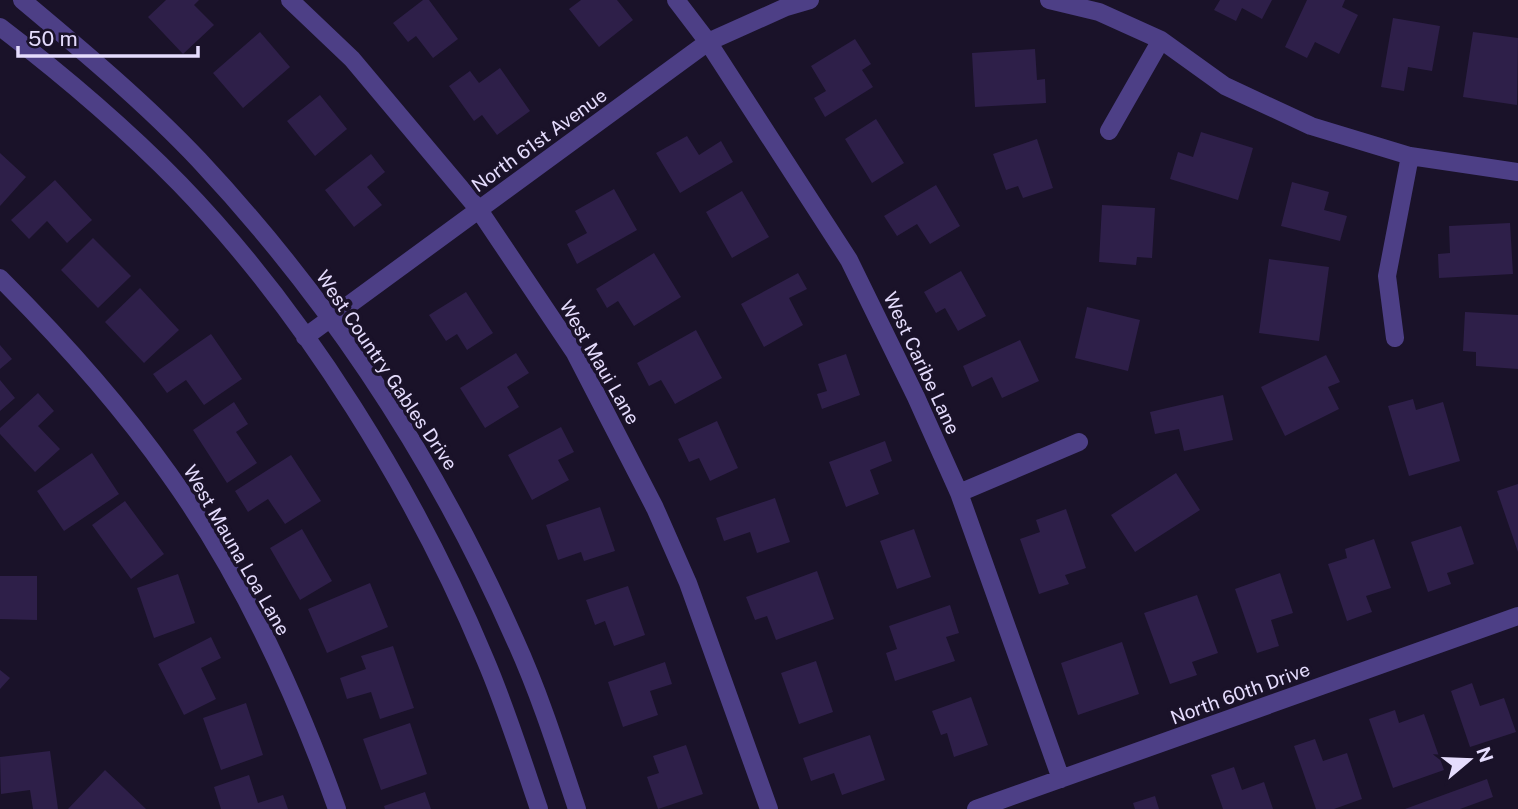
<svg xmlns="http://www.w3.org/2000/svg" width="1518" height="809" font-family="'Public Sans',sans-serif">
<rect width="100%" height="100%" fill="#1a1229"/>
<path fill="#2e1f49" d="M166,0H199L194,5L214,25L183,54L148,17Z
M423,0H429L458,39L433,58L416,36L408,42L393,23Z
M581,0H617L633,20L599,47L569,9Z
M1220,0H1272L1262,19L1242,8L1236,21L1214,10Z
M1307,0H1345L1342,7L1358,15L1339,54L1315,42L1307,58L1285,47Z
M1393,18L1440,26L1432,71L1408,67L1404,91L1381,87Z
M260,32L290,67L243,108L213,73Z
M1473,32L1518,38L1517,105L1463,97Z
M855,39L871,64L862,70L873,87L825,117L814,98L826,91L811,66Z
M1035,49L1037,80L1045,79L1046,103L975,107L972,53Z
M500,68L530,111L497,135L482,115L474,121L449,86L470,71L479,83Z
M320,95L347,129L315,156L287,121Z
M876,119L904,163L872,183L845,139Z
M1201,132L1253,148L1238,200L1170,179L1178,152L1193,157Z
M687,136L699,155L721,141L733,162L680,193L656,153Z
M1037,139L1053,188L1023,198L1018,186L1006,190L993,154Z
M0,153L26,177L0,206Z
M371,154L385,172L367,187L382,205L354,227L325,190Z
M55,180L92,220L67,243L47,221L29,239L11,220Z
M1292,182L1329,192L1324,210L1347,216L1340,241L1281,226Z
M936,185L960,226L930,244L917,224L897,236L884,216Z
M614,189L637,230L577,264L567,244L587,233L575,211Z
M742,191L769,237L732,258L706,212Z
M1102,205L1155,208L1152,258L1137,257L1136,265L1099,262Z
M1510,223L1513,274L1439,278L1438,254L1450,253L1449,226Z
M93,238L131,276L98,308L61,270Z
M654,253L681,297L634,326L618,301L607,308L596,289Z
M1269,259L1329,267L1319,341L1259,333Z
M961,271L986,316L958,331L945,308L936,313L924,292Z
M798,273L807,289L789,298L803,325L764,347L741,304Z
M140,288L179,330L144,363L105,322Z
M466,292L493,333L467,350L457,334L446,341L429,315Z
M1087,307L1140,320L1128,371L1075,358Z
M1465,312L1518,315V369L1476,366V352L1463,351Z
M696,330L722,378L675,404L661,380L649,386L637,363Z
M211,334L242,379L204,405L186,380L167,393L153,374Z
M1020,340L1039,381L1002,398L992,377L972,387L963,366Z
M0,345L12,359L0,369Z
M516,353L529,373L507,387L519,407L485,428L460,388Z
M846,354L860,395L822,409L817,394L827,391L818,364Z
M1326,355L1340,382L1328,387L1339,409L1285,436L1261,387Z
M0,380L15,398L0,411Z
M38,393L54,411L38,426L60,449L35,472L0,434V428Z
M1223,395L1233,440L1184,451L1179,429L1155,434L1150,412Z
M1413,399L1416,410L1443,402L1460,461L1409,476L1388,406Z
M234,402L248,424L236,432L257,463L227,483L193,430Z
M717,421L738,468L710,481L699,458L689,462L678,439Z
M561,427L574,452L558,460L569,480L532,500L508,455Z
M885,441L892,461L870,470L879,494L846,507L829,462Z
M92,453L119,494L64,531L37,491Z
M291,455L321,501L285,524L268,499L248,512L235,491Z
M1176,473L1200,510L1135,552L1111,515Z
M1518,484V552L1497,491Z
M775,498L790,542L757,553L750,532L724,541L716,518Z
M125,501L164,554L131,579L92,525Z
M600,507L615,551L584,561L581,552L558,560L546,525Z
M1066,509L1086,568L1065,575L1069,584L1039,594L1020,539L1040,532L1036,520Z
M1461,526L1474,564L1447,573L1451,584L1428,592L1411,542Z
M302,529L332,581L300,600L270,548Z
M914,529L931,577L897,589L880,541Z
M1374,539L1391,588L1366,596L1372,612L1347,621L1328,564L1347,558L1345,549Z
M817,571L834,619L776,640L767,616L755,620L746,597Z
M1280,573L1293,613L1271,620L1279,646L1257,653L1235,589Z
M178,574L195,623L154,638L137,588Z
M0,576H37V620L0,619Z
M370,583L388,627L327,653L308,609Z
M628,586L645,635L614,646L605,621L595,625L586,600Z
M1197,595L1218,653L1192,662L1197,675L1170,684L1144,613Z
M950,605L959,633L946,637L955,661L895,681L886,653L897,649L889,626Z
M211,637L221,658L201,668L216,699L184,715L158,664Z
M1122,642L1139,694L1078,715L1061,663Z
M393,646L414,708L380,719L371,692L347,699L340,678L366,669L361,656Z
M816,661L833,712L799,724L781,673Z
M665,662L672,684L650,691L658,715L623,727L608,682Z
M0,670L10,678L0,689Z
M1472,683L1480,706L1504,698L1516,732L1470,747L1451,691Z
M971,697L988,745L954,757L947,733L941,735L932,711Z
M246,703L263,755L221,770L203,718Z
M1395,710L1399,723L1424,714L1444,770L1393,788L1369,719Z
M410,723L427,774L381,790L363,739Z
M870,735L885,780L842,795L834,773L811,781L803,758Z
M1315,739L1323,761L1347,753L1362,799L1334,809H1316L1294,746Z
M686,745L703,794L658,809L647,777L659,773L653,756Z
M50,751L58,809H33L30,790L1,794L0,757Z
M1234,767L1242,790L1264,782L1273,809H1223L1211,775Z
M105,770L146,809H68Z
M249,775L258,803L283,795L288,809H221L214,787Z
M1487,779L1493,797L1460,809H1405Z
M425,792L431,809H385L384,806Z
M1155,796L1159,809H1135L1133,803Z"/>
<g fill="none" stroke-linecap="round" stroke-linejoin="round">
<path stroke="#4d3f86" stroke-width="18" d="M22,0C83,51 145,103 199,160C331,301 437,463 515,640C540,695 558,752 577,809
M290,0L352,59L479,210L575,353L655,508L688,583L769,809
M676,0L708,42L849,260L916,397L959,493L1061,779
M1049,0L1099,12L1161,40L1225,86L1311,126L1410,156L1518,172
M0,27C63,75 125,128 180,184C306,314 416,493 485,659C506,708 522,759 539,809
M1109,131L1161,40
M0,278C61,339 119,403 169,474C240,573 296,694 337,809
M305,337L708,42L786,7L810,0
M1395,338L1387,276L1410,156
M959,493L1079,442
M976,809L1518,616"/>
</g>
<g text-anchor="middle" stroke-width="7" stroke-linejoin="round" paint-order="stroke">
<g font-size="19" fill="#e5dcfd" stroke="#1a1229">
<text transform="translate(539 140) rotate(-36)" y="7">North 61st Avenue</text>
<text transform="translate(600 362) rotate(60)" y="7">West Maui Lane</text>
<text transform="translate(922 363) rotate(65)" y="7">West Caribe Lane</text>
<text transform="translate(387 370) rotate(56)" y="7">West Country Gables Drive</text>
<text transform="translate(237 550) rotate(60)" y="7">West Mauna Loa Lane</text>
<text transform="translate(1240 693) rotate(-20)" y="7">North 60th Drive</text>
</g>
</g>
<g transform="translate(1469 760) rotate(71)" stroke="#1a1229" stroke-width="5" paint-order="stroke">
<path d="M0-5L12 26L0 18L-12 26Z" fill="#e5dcfd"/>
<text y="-10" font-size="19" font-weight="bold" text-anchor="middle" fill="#e5dcfd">N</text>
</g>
<path d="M18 46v10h180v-10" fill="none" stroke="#e5dcfd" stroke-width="3.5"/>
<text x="28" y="46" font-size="21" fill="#e5dcfd" stroke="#1a1229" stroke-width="5" paint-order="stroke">50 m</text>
</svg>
